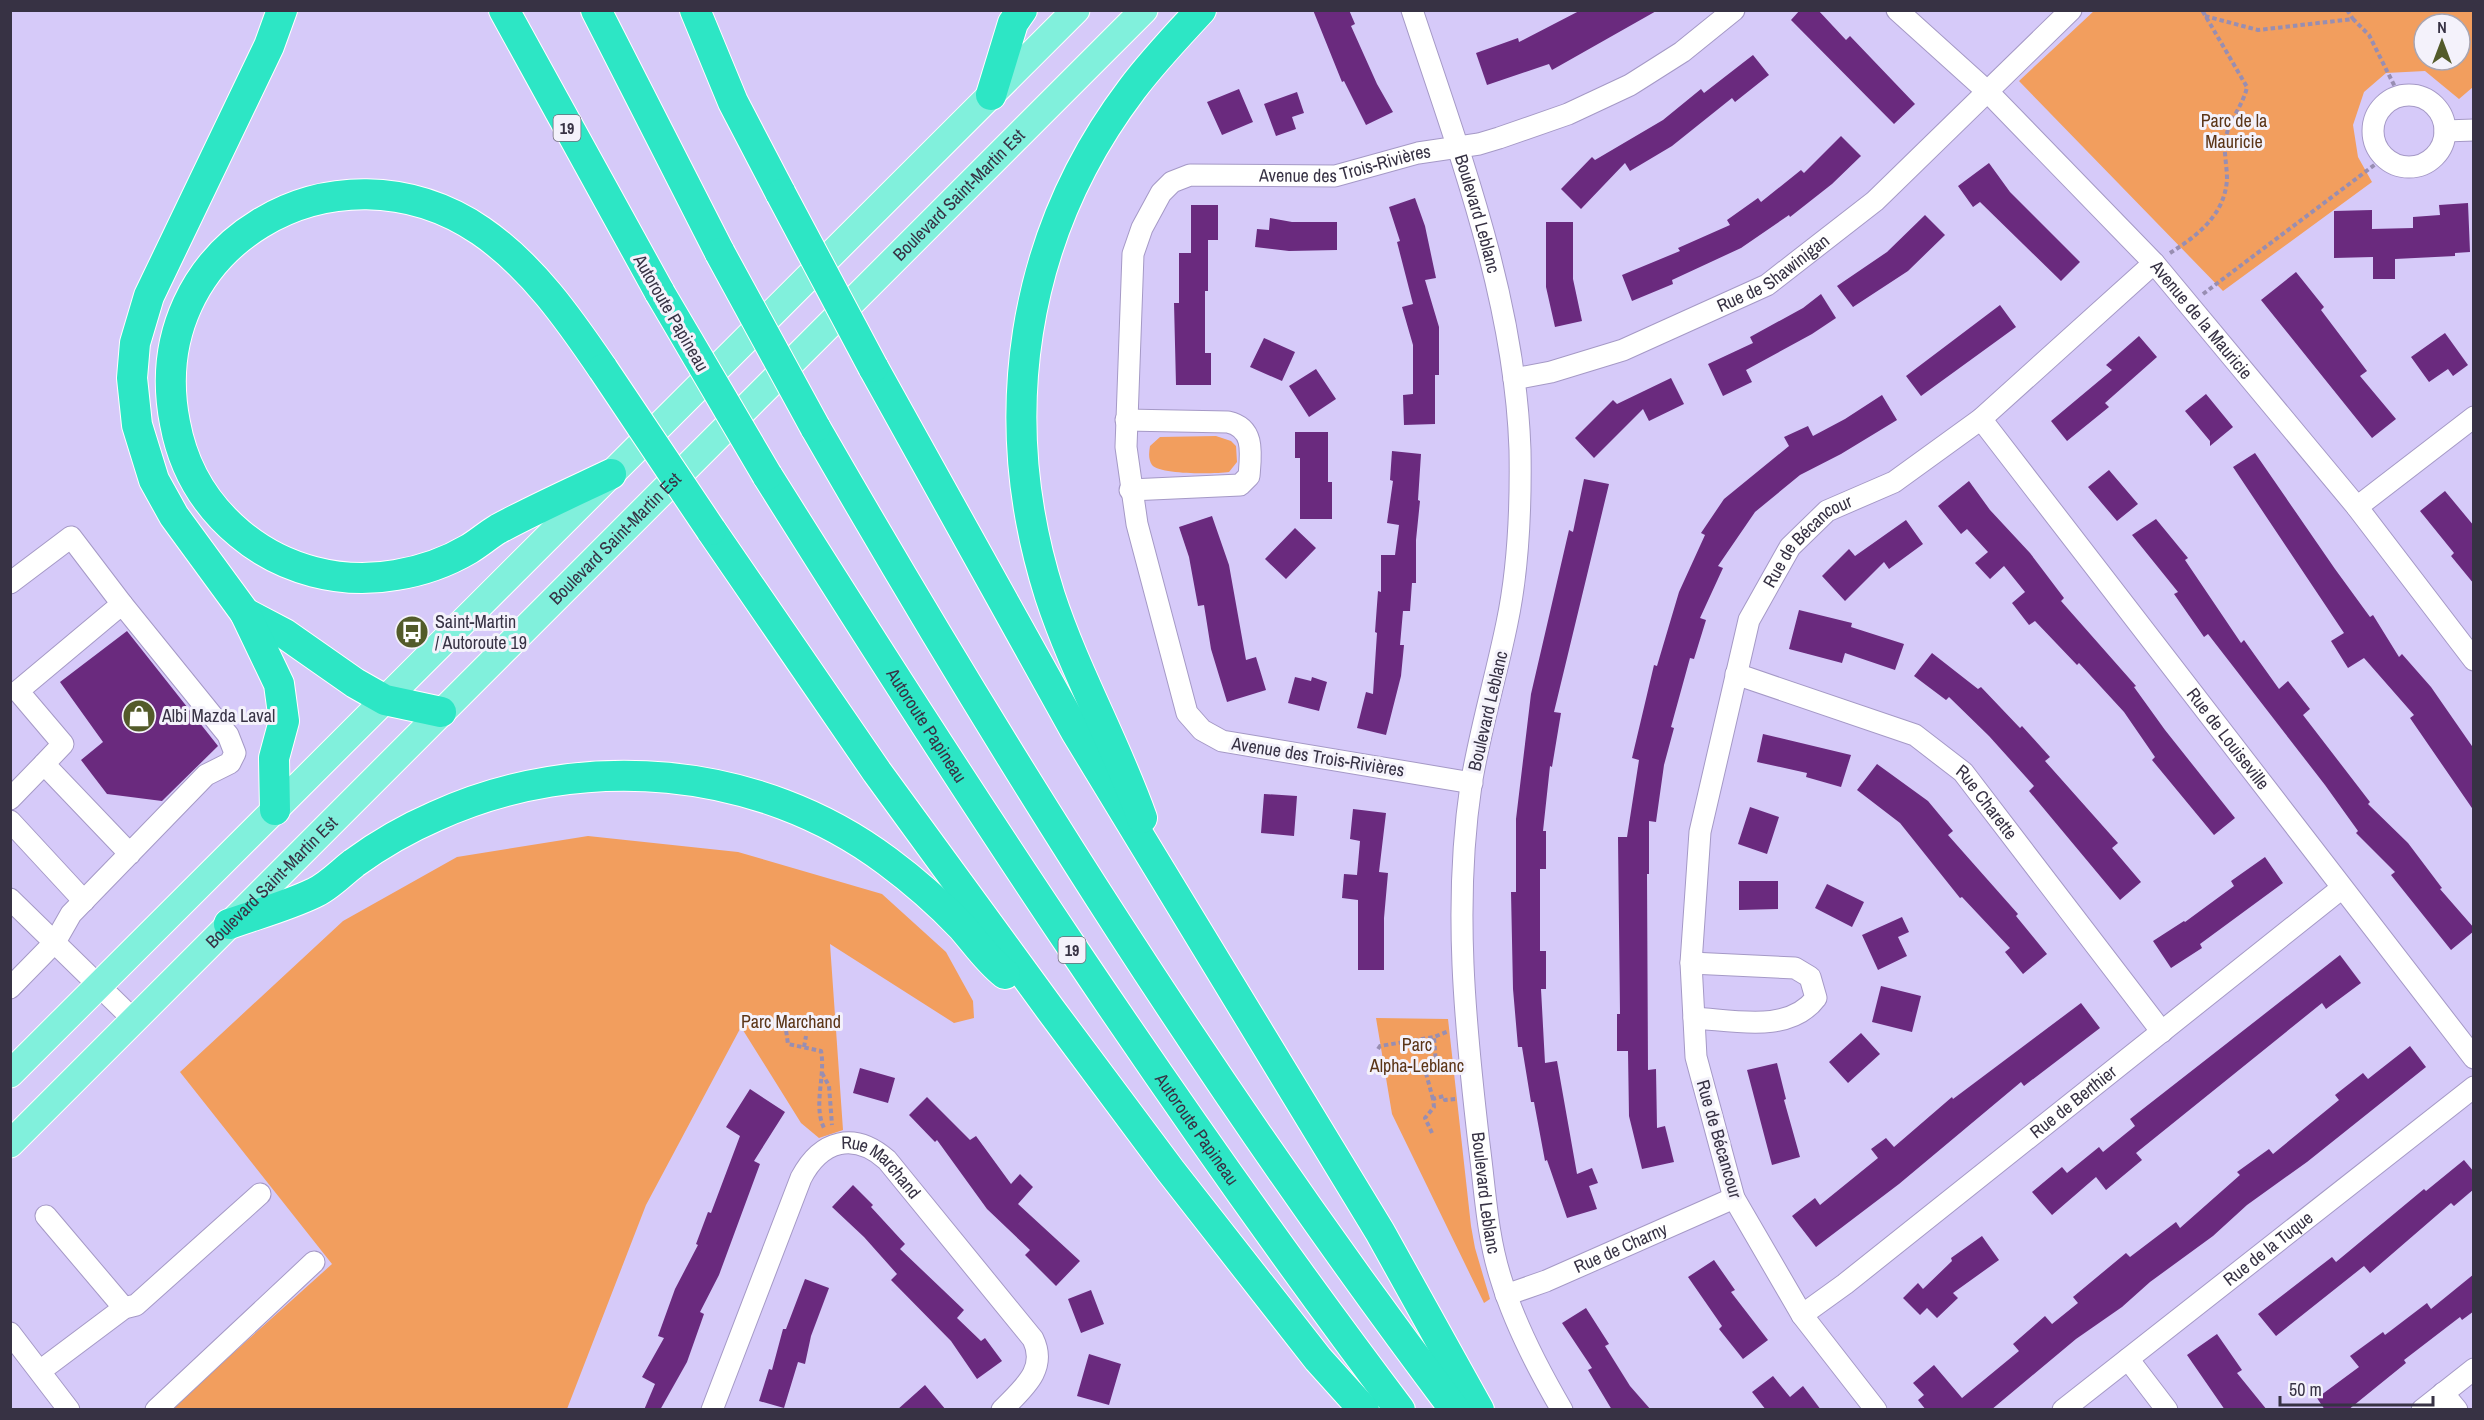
<svg xmlns="http://www.w3.org/2000/svg" width="2484" height="1420" font-family="'Archivo Narrow',sans-serif">
<rect width="100%" height="100%" fill="#d6caf9"/>
<path fill="#f29e5e" fill-rule="evenodd" d="M2095,10L2473,11V87L2459,99L2425,71L2386,73L2364,92L2353,125L2358,157L2372,182L2223,291L2019,81ZM2424,24H2460V60H2424Z
M1216,436L1231,441L1236,446L1237,462L1229,472C1215,474 1161,475 1152,465C1148,459 1149,452 1150,446L1160,437Z
M588,836L738,852L882,894L946,952L973,1001L974,1018L954,1023L830,944L843,1130L819,1138L801,1123L741,1027L646,1205L567,1409L170,1410L332,1264L180,1072L343,921L457,857Z
M1376,1018L1448,1019L1471,1226L1475,1248L1490,1299L1484,1303L1392,1114Z"/>
<path fill="#6a2a7e" d="M1313,10H1349L1355,24L1351,26L1377,84L1393,112L1366,125L1344,81L1342,82Z
M1581,10H1658L1552,70L1549,64L1487,85L1476,53L1518,38L1519,42Z
M1800,10H1818L1846,40L1850,36L1915,104L1894,124L1791,20Z
M1753,55L1769,75L1735,102L1732,98L1672,146L1630,171L1625,163L1581,209L1561,189L1592,157L1595,160L1663,120L1701,89L1704,93Z
M1239,89L1253,122L1222,135L1207,102Z
M1297,92L1304,113L1292,117L1296,129L1276,136L1264,104Z
M1841,136L1861,156L1832,184L1790,217L1789,215L1741,248L1672,280L1673,284L1632,301L1622,275L1680,251L1678,248L1730,225L1727,220L1758,198L1761,202L1801,170L1804,173Z
M1989,163L2010,192L2080,262L2061,281L1980,202L1973,207L1958,186Z
M1415,198L1425,226L1436,278L1425,280L1439,327V375H1435V424L1404,425L1403,395L1413,394V345L1402,307L1413,304L1397,242L1400,241L1389,207Z
M2468,203L2470,252L2455,253V256L2395,259V279H2373V257L2334,258V211L2372,210V229L2413,228V217L2440,215L2439,205Z
M1191,205H1218V240H1208V291H1205V353H1211V385H1176L1174,303H1179V253H1191Z
M1925,215L1945,235L1908,271L1853,307L1837,286L1887,252Z
M1270,218L1292,222H1337V250L1289,251L1255,247L1257,229L1269,230Z
M1546,222H1573V279L1582,321L1555,327L1546,287Z
M2296,272L2324,307L2321,310L2367,371L2360,376L2396,419L2372,438L2261,300Z
M1821,294L1836,318L1812,334L1746,370L1752,382L1723,396L1708,364L1753,343L1750,337L1803,308Z
M2000,305L2016,327L1921,396L1906,376Z
M2445,333L2468,365L2453,376L2448,369L2429,382L2411,357Z
M2139,336L2157,357L2105,403L2109,407L2067,441L2051,421L2112,370L2106,365Z
M1264,338L1295,352L1282,381L1250,367Z
M1316,369L1336,399L1309,417L1289,386Z
M1671,378L1684,404L1649,421L1643,409L1594,458L1575,438L1613,400L1617,404Z
M2206,394L2233,427L2210,446V441L2185,411Z
M1882,395L1897,420L1841,454L1800,475L1755,512L1718,566L1723,568L1700,618L1706,620L1694,659L1690,658L1671,727L1674,728L1664,765L1656,822L1649,821V874H1647L1648,1070L1656,1069L1657,1128L1665,1126L1674,1162L1642,1169L1629,1116L1628,1051H1617V1014H1620L1618,837H1627L1639,760L1632,758L1654,665L1657,666L1679,592L1705,535L1701,533L1724,499L1789,446L1784,437L1808,426L1813,436L1845,419Z
M1295,432H1328V482H1332V519H1300V458H1295Z
M1392,451L1421,454L1418,500L1420,501L1416,540V583H1412L1410,611H1403L1400,645H1404L1401,676L1386,735L1357,728L1366,692L1373,694L1377,633L1375,632L1378,591L1381,592V555H1395L1399,525L1387,523L1393,481L1390,480Z
M2255,453L2335,569L2370,617L2373,615L2399,657L2402,654L2431,687L2474,749V811L2410,718L2414,715L2364,658L2348,668L2331,641L2344,633L2233,467Z
M2109,470L2138,504L2117,521L2088,487Z
M1584,479L1609,484L1554,712L1561,713L1552,767L1550,766L1543,831H1546V869H1540V951H1546V989H1541L1545,1063L1557,1061L1577,1174L1592,1168L1598,1183L1589,1186L1597,1209L1567,1218L1547,1160L1545,1161L1534,1102H1531L1522,1047H1518L1513,989L1511,892H1516V819L1531,694L1569,530L1573,532Z
M1969,481L1990,510L2030,553L2064,598L2061,601L2136,686L2134,687L2165,730L2235,818L2214,835L2152,760L2155,757L2124,712L2079,663L2077,665L2035,621L2029,625L2012,603L2025,592L2004,566L1990,579L1975,563L1988,552L1967,529L1961,534L1938,506Z
M2445,491L2474,526V584L2451,556L2454,553L2420,511Z
M1212,516L1229,565L1246,660L1256,657L1266,690L1227,702L1211,649L1204,605L1198,606L1189,557L1179,527Z
M2156,519L2188,558L2185,560L2241,643L2244,640L2279,689L2288,681L2310,709L2303,715L2370,802L2368,804L2408,843L2442,888L2440,889L2474,928V931L2451,950L2391,875L2395,872L2356,833L2358,831L2325,785L2208,634L2204,637L2174,594L2178,592L2132,535Z
M1906,520L1923,544L1889,569L1884,562L1845,601L1822,576L1849,549L1855,556Z
M1295,528L1316,548L1286,579L1265,559Z
M1799,610L1852,623L1851,627L1904,644L1895,670L1845,653L1842,663L1789,649Z
M127,631L218,746L162,801L107,794L81,760L103,742L60,682Z
M1932,653L1978,689L1981,687L2020,728L2022,726L2050,757L2045,761L2118,843L2112,848L2141,882L2120,900L2029,791L2034,786L1989,736L1949,697L1946,700L1914,676Z
M1295,677L1311,681L1312,677L1327,682L1319,711L1288,703Z
M1763,734L1851,755L1841,787L1806,777L1807,773L1757,762Z
M1877,764L1928,801L1953,831L1948,835L2018,914L2016,916L2047,954L2023,974L2005,952L2010,948L1962,897L1960,898L1900,823L1857,790Z
M1264,794L1297,796L1294,836L1261,833Z
M1750,807L1779,817L1767,854L1738,844Z
M1353,809L1386,813L1379,872L1388,873L1384,918V970H1358V900L1342,898L1344,874L1357,875L1360,841L1350,839Z
M2265,857L2283,883L2200,944L2202,948L2171,968L2153,941L2184,921L2185,922L2234,886L2231,881Z
M1739,881H1778V909L1739,910Z
M1827,884L1864,902L1852,927L1815,908Z
M1902,917L1909,932L1898,937L1907,956L1878,970L1862,935Z
M2340,955L2361,983L2326,1009L2322,1003L2136,1153L2142,1160L2106,1190L2096,1177L2052,1215L2032,1192L2062,1167L2067,1173L2099,1147L2103,1152L2135,1126L2130,1119Z
M1881,986L1921,996L1912,1032L1872,1022Z
M2081,1003L2100,1028L2024,1086L2021,1082L1899,1184L1816,1247L1792,1216L1815,1198L1820,1205L1878,1158L1871,1149L1886,1138L1894,1147L1952,1097L1953,1099Z
M1861,1033L1880,1054L1848,1083L1829,1062Z
M2410,1046L2426,1067L2307,1162L2247,1205L2213,1236L2150,1282L2122,1307L2076,1339L1991,1410H1926L1918,1400L1924,1395L1913,1383L1934,1365L1962,1398L2019,1351L2013,1344L2045,1316L2052,1324L2078,1303L2073,1297L2126,1253L2130,1257L2176,1222L2180,1228L2240,1175L2237,1172L2269,1149L2273,1154L2339,1100L2335,1095L2363,1073L2368,1079Z
M1777,1063L1786,1099L1784,1100L1800,1157L1772,1165L1747,1070Z
M860,1068L895,1078L888,1103L853,1093Z
M750,1089L785,1112L754,1161L760,1164L719,1275L700,1312L704,1314L687,1362L660,1410H644L655,1384L642,1377L664,1338L658,1336L675,1289L698,1245L696,1244L708,1212L711,1213L740,1136L726,1127Z
M927,1097L970,1140L976,1136L1011,1184L1020,1174L1033,1187L1018,1204L1080,1261L1056,1286L1025,1255L1030,1250L987,1209L937,1140L935,1142L909,1115Z
M2464,1160L2474,1172V1189L2454,1206L2451,1203L2370,1273L2364,1266L2276,1336L2258,1314L2332,1257L2336,1262L2424,1189L2426,1191Z
M853,1185L873,1205L871,1207L905,1244L900,1249L964,1310L957,1318L981,1341L985,1338L1002,1361L977,1379L951,1341L891,1280L897,1274L864,1237L832,1207Z
M1982,1236L1999,1260L1953,1293L1958,1298L1937,1318L1927,1308L1920,1315L1903,1298L1918,1283L1923,1289L1952,1261L1951,1258Z
M1714,1260L1735,1290L1731,1292L1768,1340L1743,1359L1719,1329L1722,1326L1688,1277Z
M2474,1274V1311L2462,1320L2460,1317L2404,1360L2406,1363L2348,1410H2325L2317,1398L2359,1367L2350,1356L2383,1332L2385,1335L2427,1303L2431,1309Z
M805,1279L829,1288L811,1336L805,1364L798,1362L784,1408L759,1401L769,1369L772,1370L783,1329H786Z
M1091,1290L1104,1324L1081,1333L1068,1299Z
M1586,1308L1609,1344L1605,1346L1630,1386L1651,1410H1612L1588,1370L1592,1368L1562,1323Z
M2217,1334L2242,1370L2237,1373L2267,1410H2225L2187,1355Z
M1089,1354L1121,1364L1109,1405L1077,1396Z
M1773,1376L1790,1397L1803,1386L1821,1410H1766L1752,1392Z
M925,1385L946,1410H897Z"/>
<g fill="none" stroke-linecap="round" stroke-linejoin="round">
<defs>
<g id="minor">
<path id="s1" d="M1412,10C1459,152 1515,299 1520,450C1521,508 1519,566 1507,623C1496,677 1480,730 1471,785C1453,905 1465,1024 1479,1144C1485,1189 1487,1236 1501,1279C1515,1325 1538,1369 1562,1410"/>
<path id="s2" d="M1897,10L1989,93L2154,263L2357,507L2474,660"/>
<circle cx="2409" cy="131" r="36"/>
<path d="M2445,131L2474,130"/>
<path id="s3" d="M1514,379L1551,372L1623,350L1767,285L1875,201L2071,10"/>
<path id="s4" d="M1981,419L2474,1058"/>
<path d="M1126,420L1228,422C1255,428 1251,453 1249,476L1240,485L1130,490"/>
<path d="M2357,507L2474,417"/>
<path d="M10,583L71,537L122,604"/>
<path id="s5" d="M1736,674L1915,735L1963,772L2162,1032"/>
<path id="s6" d="M1472,783L1222,741L1202,730L1187,713L1137,524L1126,447L1133,254L1142,228L1161,193L1172,182L1190,175L1335,176L1418,153L1479,144L1499,138L1568,114L1630,85L1682,52L1734,10"/>
<path d="M10,799L44,764"/>
<path d="M10,821L84,901"/>
<path d="M10,899L134,1020"/>
<path d="M1691,963L1795,968L1810,977L1816,998C1789,1034 1733,1020 1694,1018"/>
<path d="M10,988L55,942L71,914L206,775L230,763L235,753L228,735L122,604L18,691L63,744L44,764L130,854"/>
<path d="M46,1216L124,1308"/>
<path id="s7" d="M1506,1295L1546,1281L1734,1198"/>
<path id="s8" d="M1802,1315L1845,1284L2342,888"/>
<path d="M10,1333L69,1410"/>
<path d="M2128,1359L2167,1410"/>
<path d="M40,1371L124,1308L136,1305L260,1194"/>
<path d="M2443,1393L2457,1410"/>
<path d="M156,1410L314,1262"/>
<path id="s9" d="M712,1410L801,1178C821,1140 854,1131 887,1160L1033,1339C1048,1370 1022,1389 1002,1410"/>
<path id="s10" d="M1876,1410L1802,1315L1734,1198L1696,1057L1691,963L1700,832L1749,620L1790,547L1827,511L1894,482L1981,419L2154,263"/>
<path id="s11" d="M2063,1410L2474,1087"/>
<path d="M2422,1410L2474,1369"/>
</g>
<g id="major">
<path d="M10,1074L1076,10"/>
<path id="s12" d="M10,1144L1144,10"/>
</g>
<g id="highway">
<path d="M504,10L660,293"/>
<path d="M596,10L720,253"/>
<path d="M695,10L733,102L781,194"/>
<path d="M991,95L1013,23L1022,10"/>
<path d="M873,367L1076,732L1380,1232L1479,1410"/>
<path d="M603,369C569,319 532,266 481,231C335,132 140,246 175,423C183,467 205,505 240,534C283,570 341,585 396,575C421,571 447,562 469,549C479,543 488,535 498,529C535,509 573,492 611,474"/>
<path d="M815,427C1010,766 1219,1097 1455,1410"/>
<path id="s13" d="M767,475C967,794 1173,1109 1400,1410"/>
<path d="M711,530L877,772L1050,1009L1170,1170L1318,1359L1364,1410"/>
<path d="M245,613L285,634L355,683L385,700L441,712"/>
<path d="M275,810L274,758L284,721L279,684L245,613L174,516L154,480L137,425L132,378L135,343L149,296L269,46L282,10"/>
<path d="M1142,818C1115,742 1075,672 1050,596C994,420 1020,237 1132,89C1153,61 1177,36 1201,10"/>
<path d="M229,924C257,914 287,906 314,893C328,887 341,873 354,863C380,844 406,829 436,816C581,750 759,765 887,861C914,881 939,903 962,927C976,943 988,961 1005,974"/>
</g>
</defs>
<use href="#minor" stroke="#a599c6" stroke-width="23"/>
<use href="#major" stroke="#fff" stroke-width="29"/>
<use href="#highway" stroke="#fff" stroke-width="32"/>
<path stroke="#988eb2" stroke-width="4" stroke-dasharray="4.5 3" stroke-linecap="butt" d="M2347,10L2353,19
M2205,16L2258,30L2353,19L2369,35L2400,97
M2170,253C2197,236 2225,215 2227,179C2227,167 2224,154 2225,142C2227,123 2243,106 2247,87L2202,10
M2203,294L2385,157
M784,1016L788,1044L821,1051C826,1077 812,1106 825,1130
M804,1047L806,1036
M1378,1049L1380,1046L1434,1037
M822,1073L829,1086L832,1125
M1433,1099L1424,1066L1436,1064L1434,1037L1449,1031
M1432,1133L1425,1118L1434,1107L1433,1099L1444,1096L1445,1100L1456,1099"/>
<use href="#minor" stroke="#fff" stroke-width="21"/>
<use href="#major" stroke="#81f0dc" stroke-width="27"/>
<use href="#highway" stroke="#2de6c5" stroke-width="30"/>
<defs>
<path id="highway-bridge" d="M781,194L873,367
M720,253L815,427
M660,293L767,475
M603,369L711,530"/>
</defs>
<use href="#highway-bridge" stroke="#fff" stroke-width="32" stroke-linecap="butt"/>
<use href="#highway-bridge" stroke="#2de6c5" stroke-width="30"/>
</g>
<defs>
<symbol id="bus-disc" viewBox="-11 -11 22 22"><circle r="9.5" fill="#535b2a" stroke="#f4f2fb"/><path d="M-5-6H5V4H4V6H2V4H-2V6H-4V4H-5ZM-3.5-4V0h7V-4ZM-3.5 1.2v1.5H-2V1.2ZM2 1.2v1.5H3.5V1.2Z" fill="#fff"/></symbol>
<symbol id="shop-disc" viewBox="-11 -11 22 22"><circle r="9.5" fill="#535b2a" stroke="#f4f2fb"/><path d="M-5-2.5h2.3a2.7 3.5 0 0 1 5.4 0H5L5.5 6h-11ZM-1.5-2.5h3a1.5 2.3 0 0 0-3 0Z" fill="#fff"/></symbol>
</defs>
<g fill-rule="evenodd">
<use href="#bus-disc" x="393" y="613" width="38" height="38"/>
<use href="#shop-disc" x="120" y="697" width="38" height="38"/>
</g>
<g text-anchor="middle" stroke-width="6" stroke-linejoin="round" paint-order="stroke">
<g fill="#f4f2fb" stroke="#706c7b" stroke-width="1.5">
<rect x="553.5" y="115" width="27" height="26" rx="4.5"/>
<rect x="1058.5" y="937" width="27" height="26" rx="4.5"/>
</g>
<g font-size="16" font-weight="bold" fill="#373244">
<text x="567" y="134">19</text>
<text x="1072" y="956">19</text>
</g>
<g font-size="18" fill="#5b3517" stroke="#f4f2fb">
<text x="2234" y="127">Parc de la<tspan x="2234" dy="21">Mauricie</tspan></text>
<text x="791" y="1028">Parc Marchand</text>
<text x="1417" y="1051">Parc<tspan x="1417" dy="21">Alpha-Leblanc</tspan></text>
</g>
<g font-size="18" fill="#373244" stroke="#f4f2fb">
<text dy="6" stroke="none"><textPath href="#s6" startOffset="1024">Avenue des Trois-Rivières</textPath></text>
<text dy="6" stroke="none"><textPath href="#s12" startOffset="1342">Boulevard Saint-Martin Est</textPath></text>
<text dy="6" stroke="none"><textPath href="#s1" startOffset="214">Boulevard Leblanc</textPath></text>
<text dy="6" stroke="none"><textPath href="#s3" startOffset="282">Rue de Shawinigan</textPath></text>
<text transform="translate(671 313) rotate(60)" y="6">Autoroute Papineau</text>
<text dy="6" stroke="none"><textPath href="#s2" startOffset="435">Avenue de la Mauricie</textPath></text>
<text dy="6" stroke="none"><textPath href="#s12" startOffset="856">Boulevard Saint-Martin Est</textPath></text>
<text dy="6" stroke="none"><textPath href="#s10" startOffset="945">Rue de Bécancour</textPath></text>
<text transform="translate(1488 711) rotate(-77)" y="6">Boulevard Leblanc</text>
<text dy="6" stroke="none"><textPath href="#s13" startOffset="297">Autoroute Papineau</textPath></text>
<text dy="6" stroke="none"><textPath href="#s4" startOffset="404">Rue de Louiseville</textPath></text>
<text transform="translate(1318 757) rotate(9)" y="6">Avenue des Trois-Rivières</text>
<text dy="6" stroke="none"><textPath href="#s5" startOffset="288">Rue Charette</textPath></text>
<text dy="6" stroke="none"><textPath href="#s12" startOffset="370">Boulevard Saint-Martin Est</textPath></text>
<text dy="6" stroke="none"><textPath href="#s8" startOffset="345">Rue de Berthier</textPath></text>
<text dy="6" stroke="none"><textPath href="#s13" startOffset="783">Autoroute Papineau</textPath></text>
<text transform="translate(1719 1139) rotate(74)" y="6">Rue de Bécancour</text>
<text dy="6" stroke="none"><textPath href="#s9" startOffset="352">Rue Marchand</textPath></text>
<text dy="6" stroke="none"><textPath href="#s1" startOffset="1204">Boulevard Leblanc</textPath></text>
<text dy="6" stroke="none"><textPath href="#s7" startOffset="124">Rue de Charny</textPath></text>
<text dy="6" stroke="none"><textPath href="#s11" startOffset="261">Rue de la Tuque</textPath></text>
</g>
<g font-size="18" fill="#373244" stroke="#f4f2fb" text-anchor="start">
<text x="435" y="628">Saint-Martin<tspan x="435" dy="21">/ Autoroute 19</tspan></text>
<text x="162" y="722">Albi Mazda Laval</text>
</g>
</g>
<rect width="2484" height="1420" fill="none" stroke="#373244" stroke-width="24"/>
<g transform="translate(2442 42)"><circle r="28" fill="#f4f2fb" stroke="#a8a5b2" stroke-width="1.5"/>
<path d="M0-4.5L10 22L0 15L-10 22Z" fill="#535b2a"/>
<text y="-9" font-size="16" font-weight="bold" text-anchor="middle" fill="#373244">N</text>
</g>
<path d="M2280 1396v9h153v-9" fill="none" stroke="#373244" stroke-width="3"/>
<text x="2289" y="1396" font-size="18" fill="#373244" stroke="#f4f2fb" stroke-width="4.5" paint-order="stroke">50 m</text>
</svg>
